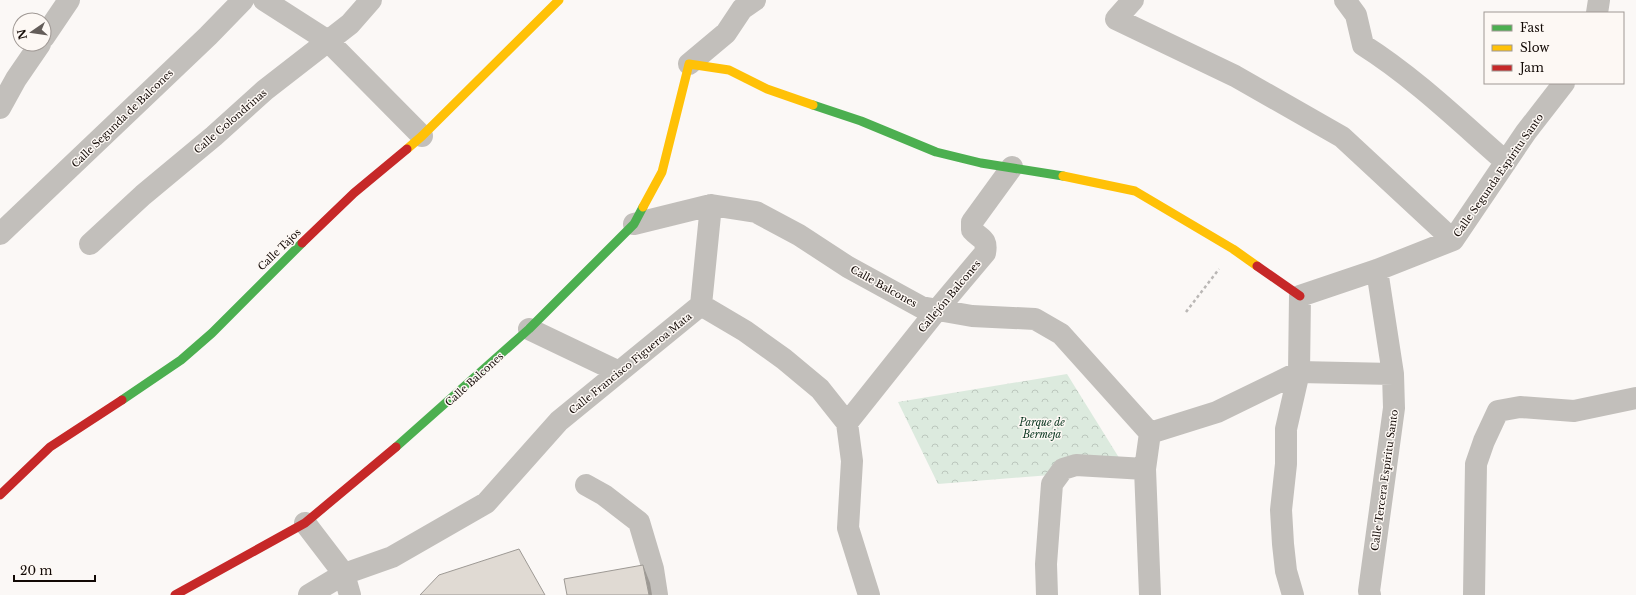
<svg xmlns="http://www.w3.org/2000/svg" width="1636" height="595" font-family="'Libre Baskerville',serif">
<defs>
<pattern id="park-crowns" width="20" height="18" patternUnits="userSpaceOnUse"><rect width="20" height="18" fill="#dceade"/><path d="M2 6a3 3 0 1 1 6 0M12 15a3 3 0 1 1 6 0" fill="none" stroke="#bcc7bd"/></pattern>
</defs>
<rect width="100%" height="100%" fill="#fbf8f6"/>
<path fill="url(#park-crowns)" d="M1067,374L1126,469L938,484L898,402Z"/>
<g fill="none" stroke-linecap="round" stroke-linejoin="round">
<path stroke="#bab7b5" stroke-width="2.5" stroke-dasharray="3 3" stroke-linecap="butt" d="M1186,312L1219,269"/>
<path stroke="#c2bfbb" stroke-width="22" d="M264,0L328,41L422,136
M1133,0L1116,19L1235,76L1342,137L1453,240
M1345,0L1356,15L1363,45C1415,78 1459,121 1506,162
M1597,13L1599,0
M44,37L69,0
M689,64L726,33L742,9L755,0
M0,108L16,79L40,44
M634,224L711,205L756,212L799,235L848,267L921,307L972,316L1035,319L1061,334L1150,433
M0,234L208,36L243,0
M90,244L143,195L214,136L265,90L350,24L371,0
M701,305L745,331L784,359L820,389L847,423L852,461L848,528L869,595
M701,305L711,205
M529,329L619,372
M847,423L937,310L985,253C988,238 980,239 972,230V222L1012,167
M1150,433L1217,412L1299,372L1393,374
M1150,433L1145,469L1150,595
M586,485L604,495L639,522L653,569L657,595
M305,523L344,574L350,595
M309,595L344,574L392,557L486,503L559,421L701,305
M1047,595L1046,564L1052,484L1063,469L1076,465L1145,469
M1293,595L1286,571L1283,544L1281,510L1286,464V429L1299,372L1300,296L1377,270L1453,240L1526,132L1564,83
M1370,595L1369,591L1394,408L1393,374L1377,270
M1474,595L1476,464L1484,441L1498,411L1520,407L1574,411L1636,398"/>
<path stroke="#4caf50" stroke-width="9" d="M813,105L861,121L936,152L981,163L1063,176
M122,400L181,360L212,333L302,243
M396,447L529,329L634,224L643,207"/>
<path stroke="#ffc107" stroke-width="9" d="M407,149L422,136L559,0
M1063,176L1135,191L1233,249L1257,266
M643,207L662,172L689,64L729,70L767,89L813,105"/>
<path stroke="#c62828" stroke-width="9" d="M302,243L354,193L407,149
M1257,266L1300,296
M0,495L50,447L122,400
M175,595L305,523L396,447"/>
</g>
<path fill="#9d9994" d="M643,565L650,583L652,595H649Z"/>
<path fill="#e0dad3" stroke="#9d9994" d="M519,549L545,595H420L439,575Z
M643,565L649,595H567L564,579Z"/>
<g text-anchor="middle" stroke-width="3" stroke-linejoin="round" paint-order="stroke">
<g font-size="10" fill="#120905" stroke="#fdf8f4">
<text transform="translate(122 118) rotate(-44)" y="4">Calle Segunda de Balcones</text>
<text transform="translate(230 121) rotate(-41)" y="4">Calle Golondrinas</text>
<text transform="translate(1498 175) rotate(-55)" y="4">Calle Segunda Espíritu Santo</text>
<text transform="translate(279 249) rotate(-44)" y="4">Calle Tajos</text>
<text transform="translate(884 286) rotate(29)" y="4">Calle Balcones</text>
<text transform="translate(949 296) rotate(-50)" y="4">Callejón Balcones</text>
<text transform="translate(630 363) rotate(-39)" y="4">Calle Francisco Figueroa Mata</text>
<text transform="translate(474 379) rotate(-42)" y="4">Calle Balcones</text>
<text transform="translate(1384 480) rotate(-82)" y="4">Calle Tercera Espíritu Santo</text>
</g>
<g font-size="10" font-style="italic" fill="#06331c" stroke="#fdf8f4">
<text x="1042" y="426">Parque de<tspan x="1042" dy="12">Bermeja</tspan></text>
</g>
</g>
<rect x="1484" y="12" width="140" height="72" fill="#fdf8f4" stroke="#9f9894"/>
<rect x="1492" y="25" width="20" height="6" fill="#4caf50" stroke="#9f9894"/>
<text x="1520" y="32" font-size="12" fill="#120905">Fast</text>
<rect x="1492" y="45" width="20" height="6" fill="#ffc107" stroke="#9f9894"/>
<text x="1520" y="52" font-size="12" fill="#120905">Slow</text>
<rect x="1492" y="65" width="20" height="6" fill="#c62828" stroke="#9f9894"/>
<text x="1520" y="72" font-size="12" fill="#120905">Jam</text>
<g transform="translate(32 32) rotate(257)"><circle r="19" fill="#fdf8f4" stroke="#9f9894"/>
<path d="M0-3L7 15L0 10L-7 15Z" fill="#645d59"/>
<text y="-6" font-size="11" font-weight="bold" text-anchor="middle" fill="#120905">N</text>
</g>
<path d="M14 575v6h81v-6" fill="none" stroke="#120905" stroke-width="2"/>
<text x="20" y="575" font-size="12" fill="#120905" stroke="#fdf8f4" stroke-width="3" paint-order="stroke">20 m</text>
</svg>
